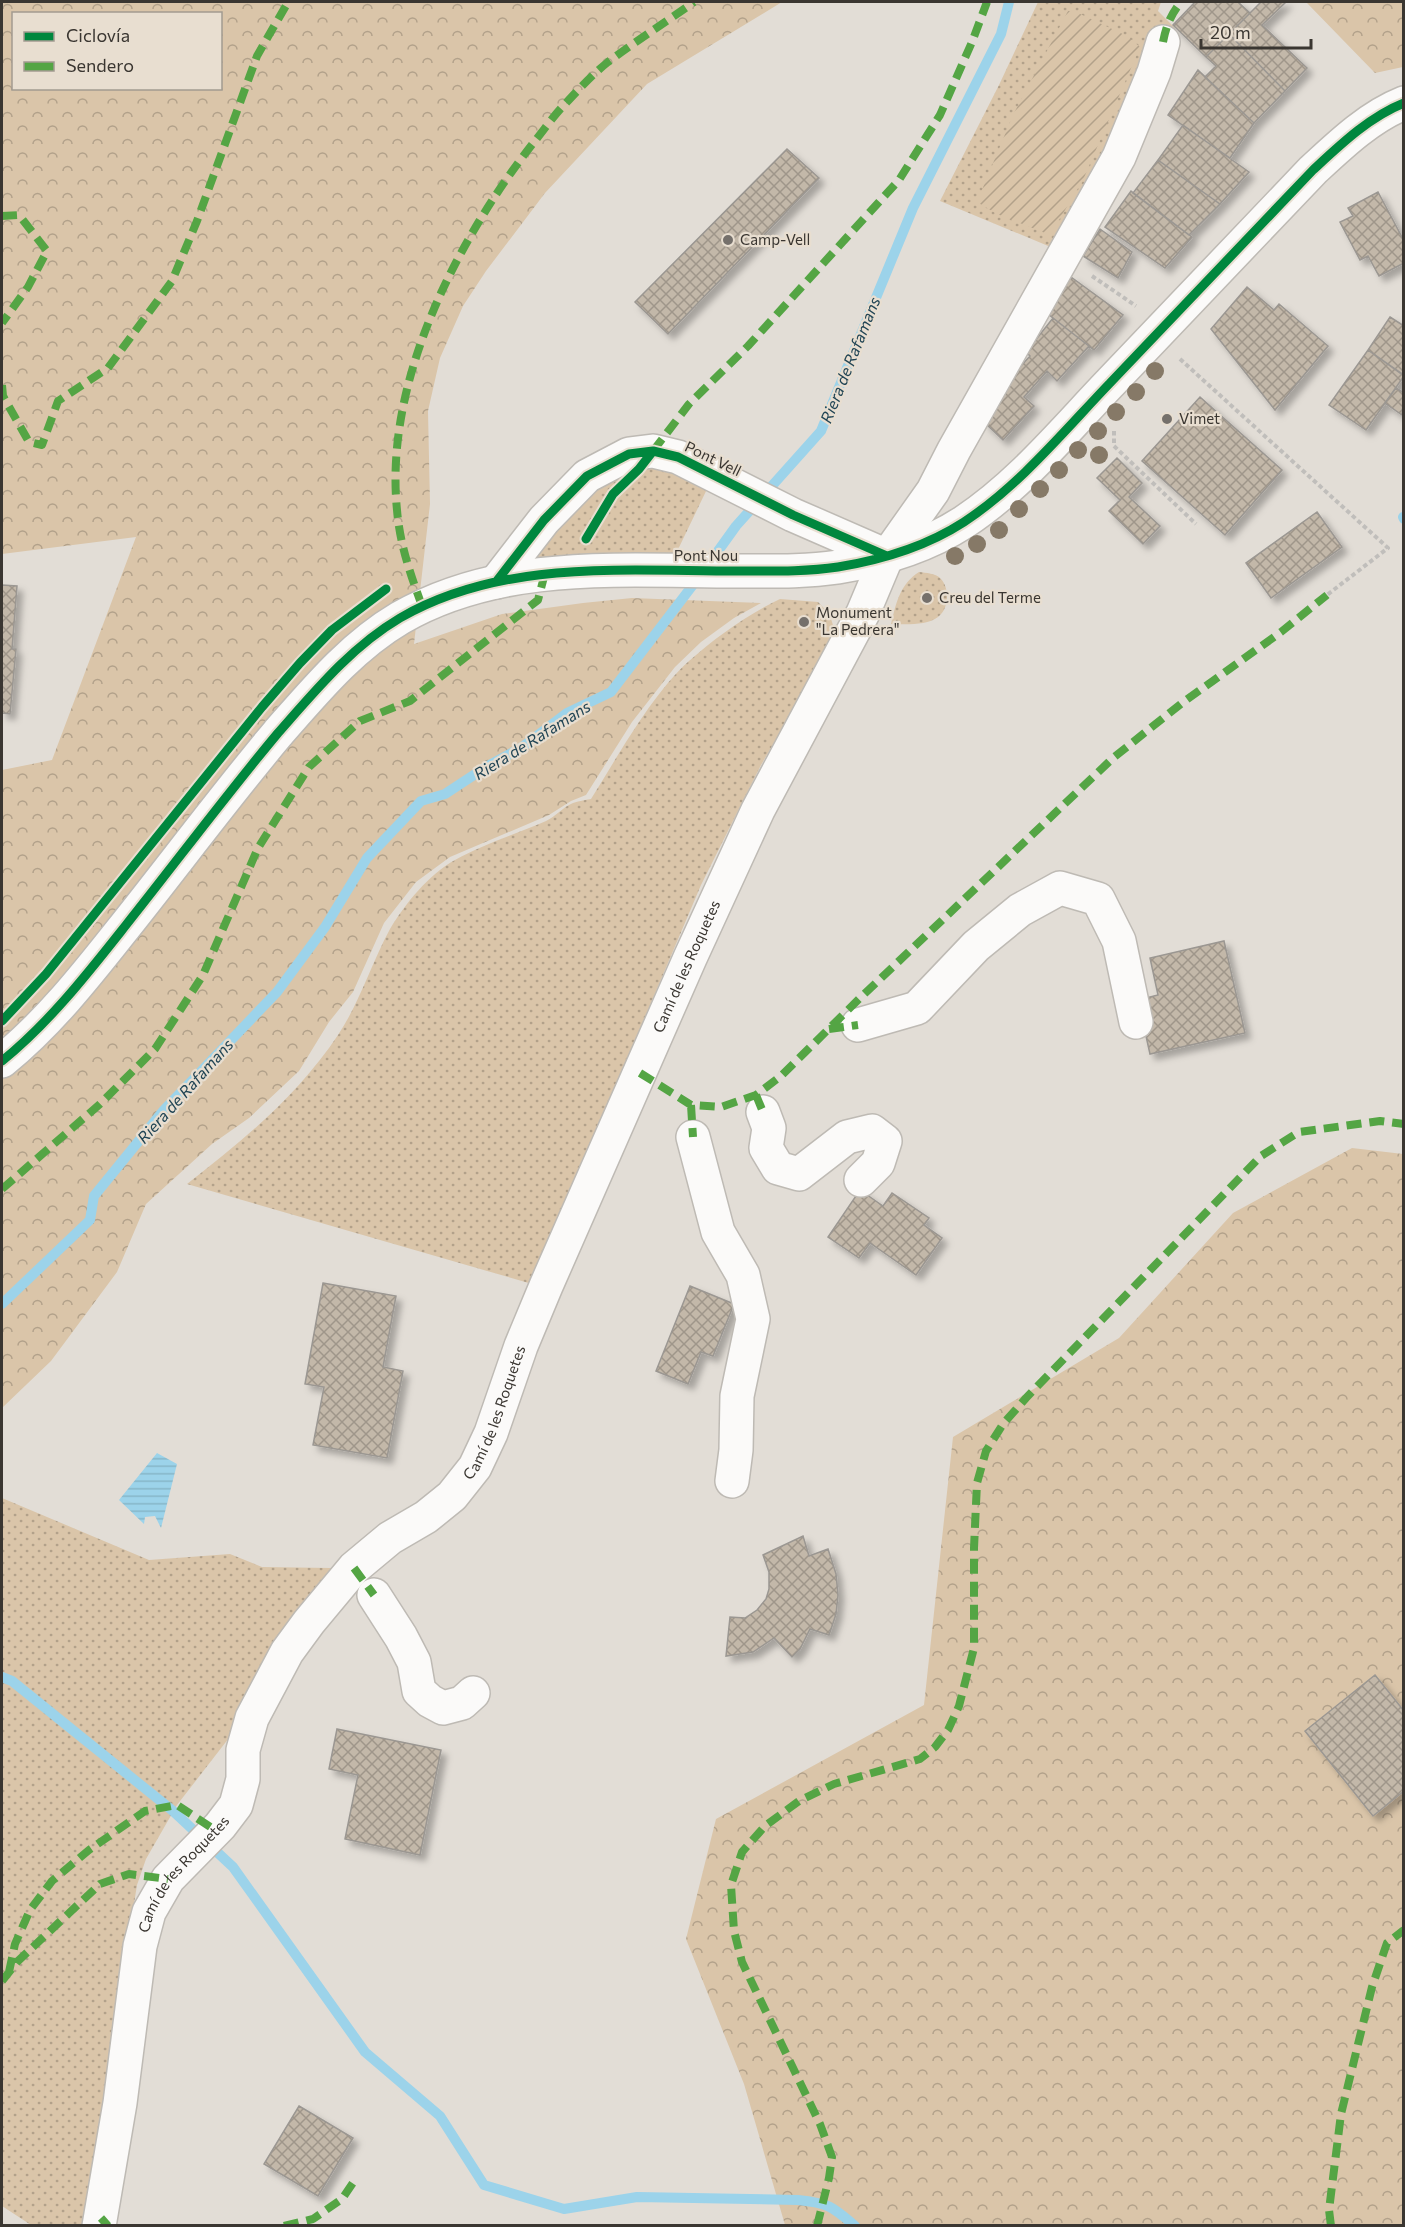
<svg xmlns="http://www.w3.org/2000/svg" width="1405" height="2227" font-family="Commissioner,sans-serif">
<defs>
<pattern id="grass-dots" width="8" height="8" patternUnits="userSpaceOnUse" patternTransform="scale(1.5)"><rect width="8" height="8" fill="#dac5a9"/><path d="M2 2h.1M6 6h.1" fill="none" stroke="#b2a18a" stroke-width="1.8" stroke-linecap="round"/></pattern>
<pattern id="forest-crowns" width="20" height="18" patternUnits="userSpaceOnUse" patternTransform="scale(1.5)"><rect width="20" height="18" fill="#dac5a9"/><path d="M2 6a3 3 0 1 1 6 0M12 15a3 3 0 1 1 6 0" fill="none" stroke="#b2a18a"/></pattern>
<pattern id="garden-furrows" width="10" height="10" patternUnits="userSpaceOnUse" patternTransform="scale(1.5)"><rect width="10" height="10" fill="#dac5a9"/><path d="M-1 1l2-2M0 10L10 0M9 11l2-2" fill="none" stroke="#b2a18a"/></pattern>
<pattern id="water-rules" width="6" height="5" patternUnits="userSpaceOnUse" patternTransform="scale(1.5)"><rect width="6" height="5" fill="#9cd3ea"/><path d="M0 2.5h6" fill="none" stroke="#87b6c9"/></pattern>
<pattern id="building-cross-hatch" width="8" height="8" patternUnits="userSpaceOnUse" patternTransform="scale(1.5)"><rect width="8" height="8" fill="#c3b8a9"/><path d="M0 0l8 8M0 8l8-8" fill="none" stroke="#9f968a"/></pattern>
<filter id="shadow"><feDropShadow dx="5.5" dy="5.5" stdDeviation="3" flood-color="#0004"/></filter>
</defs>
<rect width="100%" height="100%" fill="#e2ddd6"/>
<path fill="url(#grass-dots)" d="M1038,2H1161L1158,11L1175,28L1053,248L940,201L999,85Z
M639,461L671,468L708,487L672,562H520L596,478Z
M919,572C926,573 936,573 941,579C950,589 949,609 938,617C927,626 904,624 891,624C896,603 900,584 919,572Z
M780,599L818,602C831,614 836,625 833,642L761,765L701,885L532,1284L187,1184C244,1140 298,1095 338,1035C360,1002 371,964 390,929C405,904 429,874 455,860C483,844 516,834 546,821C556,816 563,807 573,803C578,801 585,800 591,799C618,756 652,694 689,661C716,637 748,614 780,599Z
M2,1498L149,1560L230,1554L262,1567L332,1568L253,1707L177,1805L146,1859L137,1885L107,2073L89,2225H31L2,2206Z"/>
<path fill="url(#forest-crowns)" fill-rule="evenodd" d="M2,2H782L647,84L545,193L486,271L463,306L440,358L428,411L430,504L414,644L502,614L583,603L632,598L761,603L734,618L701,642L675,667L632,722L586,795L571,801L549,815L450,857L416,882L384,923L353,992L329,1022L299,1071L249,1118L212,1144L146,1204L117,1272L51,1361L2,1408V770L52,760L136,537L2,554ZM14,14H220V88H14Z
M1306,2H1403V67L1375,73Z
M1352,1148L1403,1154V2225H785L744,2084L686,1939L716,1819L924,1705L953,1437L1119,1338L1233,1213Z"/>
<path fill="url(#garden-furrows)" d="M1068,11L1076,12L1127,36L1140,47L1083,180L1050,235L997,214L977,202L1013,115Z"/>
<path fill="url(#water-rules)" d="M157,1453L177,1464L161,1528L155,1516L145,1517L144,1524L119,1500Z"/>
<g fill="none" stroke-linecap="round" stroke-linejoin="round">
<path stroke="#9cd3ea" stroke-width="10" d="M1403,517L1404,519
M708,565L736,526L821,431L913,208L1001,34L1009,2
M2,1304L90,1220L94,1196L164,1110L277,992L325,927L367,858L421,801L445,794L486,767L521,748L567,713L611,692L699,577
M2,1677L12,1681L173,1811L233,1867L365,2052L440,2116L484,2185L564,2209L637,2197L798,2200C828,2203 832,2206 855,2226"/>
</g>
<path fill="url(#building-cross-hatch)" stroke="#9b9792" stroke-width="1.5" filter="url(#shadow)" d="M1195,2H1238L1250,13L1206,57L1173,25Z
M1261,2H1286L1262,25L1307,68L1285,91L1229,34Z
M1229,34L1285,91L1254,123L1205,77L1216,66L1206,57Z
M1198,70L1254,123L1230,158L1168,115Z
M1183,125L1249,172L1220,204L1158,160Z
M787,149L819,178L668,334L635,302Z
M1158,160L1220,204L1189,235L1133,193Z
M1131,191L1192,237L1165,268L1105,227Z
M1378,192L1404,241V263L1379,276L1368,256L1360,260L1340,222L1353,216L1348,208Z
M1100,229L1132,252L1118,278L1083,256Z
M1071,277L1123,315L1094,350L1048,314Z
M1247,287L1274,310L1279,304L1328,346L1275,410L1211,329Z
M1390,317L1404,326V375L1368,350Z
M1053,318L1089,346L1057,381L1047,371L1024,397L1034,406L1003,440L984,422L1007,381L1030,356L1026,352Z
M1368,350L1404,376L1366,430L1329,405Z
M1396,388L1404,393L1402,415L1385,403Z
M1200,397L1282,470L1225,535L1142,461Z
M1117,458L1142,483L1129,497L1160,526L1143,544L1109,511L1120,500L1097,478Z
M1317,512L1342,547L1271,598L1246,563Z
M2,585L17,586L12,649H16L10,714L2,713Z
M1224,941L1245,1033L1150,1054L1138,1000L1158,995L1150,958Z
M860,1190L883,1206L892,1193L929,1218L924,1225L942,1238L916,1275L870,1243L859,1258L828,1237Z
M323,1283L396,1296L383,1367L403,1371L387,1458L313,1445L324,1387L305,1384Z
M690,1286L734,1304L713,1356L701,1352L688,1384L656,1371Z
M803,1536L809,1556L828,1549L836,1574L838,1595L836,1614L829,1635L810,1629L800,1649L792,1657L774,1638L753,1652L726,1656L730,1617L745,1618L757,1610L766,1599L769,1589V1572L763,1555Z
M1375,1675L1404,1711V1791L1373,1816L1305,1731Z
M337,1729L441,1750L420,1855L345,1839L358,1775L329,1769Z
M299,2106L353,2138L318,2196L264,2164Z"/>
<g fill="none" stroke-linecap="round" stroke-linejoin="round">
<defs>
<g id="minor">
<path d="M496,582L544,520L587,476L629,454L653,451L678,457L793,515L887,556"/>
<path d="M858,1025L917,1008L976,946L1020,910L1060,888L1098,899L1119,941L1136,1022"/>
<path d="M763,1112L769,1128L766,1148L778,1168L799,1174L847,1137L872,1131L885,1141L878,1163L861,1180"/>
<path d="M693,1137L718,1232L743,1275L753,1319L737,1396L736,1450L732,1481"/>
<path d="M374,1595L401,1637L414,1662L419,1691L430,1701L443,1708L462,1703L473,1693"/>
<path id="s1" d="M99,2226L120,2103L140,1946L149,1912L168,1879L220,1826L236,1805L243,1779V1750L252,1718L287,1652L309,1622L354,1568L390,1538L426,1517L452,1496L475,1467L491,1433L521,1346L546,1286L690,958L758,810L863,613L887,556L933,491L954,450L1119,157L1154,72L1163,42"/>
</g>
<path id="major" d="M2,1061C50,1022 88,973 126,925C177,861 226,795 278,733C315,691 351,647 400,618C502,559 624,571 737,571C770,571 804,572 838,567C881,560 927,546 964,522C1020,485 1064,431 1110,383C1178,312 1246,241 1313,170C1340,145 1369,117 1404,103"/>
</defs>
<use href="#minor" stroke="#bebab4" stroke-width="36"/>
<use href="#major" stroke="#bebab4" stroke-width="36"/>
<path stroke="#c0bebb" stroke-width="4" stroke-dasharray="4.5 3" stroke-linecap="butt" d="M1092,276L1136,306
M1180,359L1388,548L1327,595
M1114,431V446L1196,524
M588,536L600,516"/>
<use href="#minor" stroke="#fbfaf9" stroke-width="33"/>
<use href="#major" stroke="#fbfaf9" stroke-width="33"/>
<path stroke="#54a544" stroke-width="8" stroke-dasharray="15 8" stroke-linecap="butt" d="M1163,42C1166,26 1171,14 1181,2
M2,216L19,215L47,251L28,287L2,323
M2,385L3,396L29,442L42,445L58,401L108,368L172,281L197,221L257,56L288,2
M653,451L689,404L748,346L899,180L940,115L972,42L987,2
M422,606C410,573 400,545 397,510C384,381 457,240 534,142C544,130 554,115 566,103C579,89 593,74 608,62C636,41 666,22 694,2
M829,1029L858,1025
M640,1073L691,1105L721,1107L756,1095L781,1076L859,999L1113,758L1182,703L1281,632L1327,595
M756,1095L763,1112
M691,1105L693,1137
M2,1189L100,1104L155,1049L203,975L258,848L309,767L360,721L410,701L538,600L545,573
M354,1568L374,1595
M9,1972L15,1944L30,1910L52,1881L89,1850L145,1811L177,1805L215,1830
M2,1981L18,1961L100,1884L129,1874L168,1879
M101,2218L108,2226
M284,2226L313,2219L342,2199L357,2177
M817,2226L829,2178L832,2157L820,2124L742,1962L734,1931L731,1885L742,1852L765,1826L799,1801L834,1784L920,1759L935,1747L948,1730L959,1706L974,1648V1548L977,1483L986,1451L1003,1424L1026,1398L1261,1156L1299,1132L1380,1121L1404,1124
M1331,2226L1329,2210L1341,2114L1372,1987L1387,1943L1404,1930"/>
<defs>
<path id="cycleway" d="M586,539L613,494L639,469L653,451
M496,582L544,520L587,476L629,454L653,451L678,457L793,515L887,556
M2,1021L46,974L262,707L300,663L332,630L386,589
M2,1061C50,1022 88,973 126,925C177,861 226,795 278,733C315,691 351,647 400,618C502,559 624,571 737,571C770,571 804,572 838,567C881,560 927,546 964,522C1020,485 1064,431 1110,383C1178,312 1246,241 1313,170C1340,145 1369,117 1404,103"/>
</defs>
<use href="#cycleway" stroke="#e8ded0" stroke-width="13"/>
<use href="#cycleway" stroke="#00873e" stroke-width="9"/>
</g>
<g fill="#867967">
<circle cx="1155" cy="371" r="9"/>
<circle cx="1136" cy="392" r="9"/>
<circle cx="1116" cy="412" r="9"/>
<circle cx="1098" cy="431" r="9"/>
<circle cx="1078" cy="450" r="9"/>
<circle cx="1099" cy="455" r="9"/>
<circle cx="1059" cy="470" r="9"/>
<circle cx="1040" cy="489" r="9"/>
<circle cx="1019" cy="509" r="9"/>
<circle cx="999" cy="530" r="9"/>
<circle cx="977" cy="544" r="9"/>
<circle cx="955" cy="556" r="9"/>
</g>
<g fill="#75706b" stroke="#e8ded0" stroke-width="2">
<circle cx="728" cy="240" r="6"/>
<circle cx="1167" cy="419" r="6"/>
<circle cx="927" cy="598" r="6"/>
<circle cx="804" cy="622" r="6"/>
</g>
<g text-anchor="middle" stroke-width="4.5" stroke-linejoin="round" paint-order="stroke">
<g font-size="15" fill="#3a3631" stroke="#e8ded0" text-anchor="start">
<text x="740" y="245">Camp-Vell</text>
<text x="1179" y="424">Vimet</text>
<text x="939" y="603">Creu del Terme</text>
<text x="816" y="618">Monument<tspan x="816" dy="17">"La Pedrera"</tspan></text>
</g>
<g font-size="15" fill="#3a3631" stroke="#e8ded0">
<text transform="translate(713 459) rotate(26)" y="5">Pont Vell</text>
<text x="706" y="561">Pont Nou</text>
<text dy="5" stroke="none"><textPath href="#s1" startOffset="1431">Camí de les Roquetes</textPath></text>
<text dy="5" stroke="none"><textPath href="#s1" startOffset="945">Camí de les Roquetes</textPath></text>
<text dy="5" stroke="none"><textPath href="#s1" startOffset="369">Camí de les Roquetes</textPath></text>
</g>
<g font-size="16" font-style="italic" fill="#204454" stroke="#e8ded0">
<text transform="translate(850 360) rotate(-68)" y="6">Riera de Rafamans</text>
<text transform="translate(532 740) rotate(-32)" y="6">Riera de Rafamans</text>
<text transform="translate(185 1091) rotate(-48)" y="6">Riera de Rafamans</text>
</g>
</g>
<rect width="1405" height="2227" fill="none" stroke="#3a3631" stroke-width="6"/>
<rect x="12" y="12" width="210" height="78" fill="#e8ded0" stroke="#a29b90" stroke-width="1.5"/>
<rect x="24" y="32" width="30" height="9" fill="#00873e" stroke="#a29b90" stroke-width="1.5"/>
<text x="66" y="42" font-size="18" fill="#3a3631">Ciclovía</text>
<rect x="24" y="62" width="30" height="9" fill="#54a544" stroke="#a29b90" stroke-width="1.5"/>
<text x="66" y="72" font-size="18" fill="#3a3631">Sendero</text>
<path d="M1201 39v9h110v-9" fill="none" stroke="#3a3631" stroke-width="3"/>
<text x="1210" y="39" font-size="18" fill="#3a3631" stroke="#e8ded0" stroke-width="4.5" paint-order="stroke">20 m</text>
</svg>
